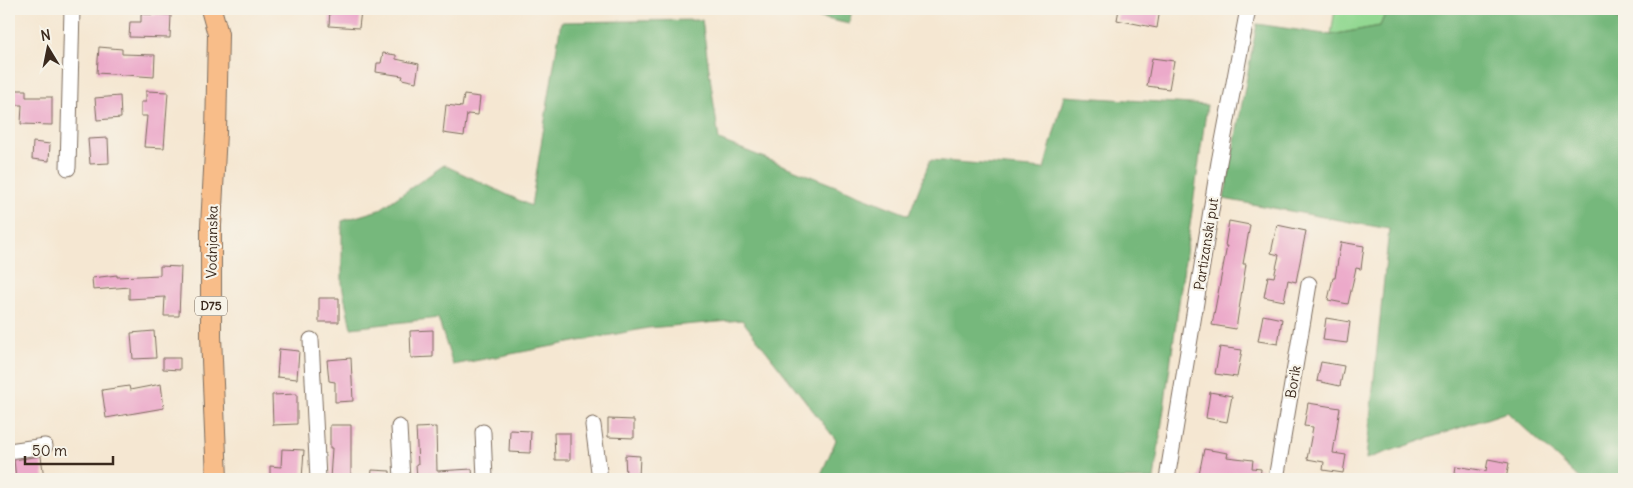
<svg xmlns="http://www.w3.org/2000/svg" width="1633" height="488" font-family="Delius,sans-serif">
<rect width="100%" height="100%" fill="#f7f3e8"/>
<filter id="ink" filterUnits="userSpaceOnUse"><feTurbulence type="fractalNoise" baseFrequency=".02" numOctaves="2"/><feDisplacementMap in="SourceGraphic" scale="10" xChannelSelector="R" yChannelSelector="G"/><feConvolveMatrix kernelMatrix="1 2 1 2 8 2 1 2 1" color-interpolation-filters="sRGB"/></filter>
<filter id="wash" filterUnits="userSpaceOnUse"><feTurbulence type="fractalNoise" baseFrequency=".0096" numOctaves="4" result="noise"/><feDisplacementMap in="SourceGraphic" scale="20" xChannelSelector="R" yChannelSelector="G"/><feGaussianBlur stdDeviation="1.12" result="paint"/><feColorMatrix in="noise" values="0 0 0 0 0 0 0 0 0 0 0 0 0 0 0 0 0 1.4 0 .05"/><feComposite in="paint" operator="in"/></filter>
<g filter="url(#wash)">
<rect width="100%" height="100%" fill="#f5e7d2"/>
<path fill="#93d892" stroke="#678158" d="M1335,9H1387L1380,26L1331,35Z"/>
<path fill="#76b87c" stroke="#58714d" d="M782,9H852L849,24Z
M1387,9H1624V479H1580L1507,412L1366,459L1389,229L1224,199L1257,24L1331,35L1380,26Z
M702,20L719,140L909,215L930,160L1044,169L1064,96L1207,105L1154,479H819L836,440L742,320L648,328L453,365L438,318L351,328L342,285V221L379,210L444,165L531,206L561,22Z"/>
<g id="blocks">
<path fill="#ecaaca" d="M330,9L361,10L359,28L329,26Z
M1119,9H1160L1157,28L1117,20Z
M141,14L171,15L170,38L129,37L130,22H141Z
M99,47L122,49V54L155,55L154,77L97,73Z
M383,53L396,55V59L419,64L416,82L402,79L403,76L376,72L377,63H381Z
M1152,58L1174,61L1169,89L1147,86Z
M16,90H26V97H52V125L21,124L22,105H15Z
M146,91L168,92L164,148L144,147L147,116H141V102H146Z
M464,95L480,97L478,115L467,114L464,136L443,133L446,105L462,107Z
M120,96L121,118L97,120L95,98Z
M108,138L109,163L90,164L88,139Z
M33,142L50,144L49,161L32,159Z
M1229,221L1250,225L1243,264H1246L1236,329L1212,325L1227,246H1225Z
M1277,225L1306,231L1296,282L1288,280L1284,301L1264,297L1268,276L1274,277L1279,255L1271,253Z
M1341,242L1364,246L1361,269L1356,268L1348,304L1328,300L1333,278H1335Z
M160,266L181,267L179,316H164L165,297L129,299V287L93,290L92,278L117,275V277L160,275Z
M319,298H339V322H319Z
M1263,315L1282,319L1278,344L1258,341Z
M1326,318L1350,322L1347,343L1323,340Z
M433,330V357L411,358L410,331Z
M154,331L156,358L133,359L131,333Z
M1220,347L1242,350L1237,377L1215,374Z
M279,349L299,351L297,379L277,377Z
M163,358H180V370L163,369Z
M351,358L353,401L335,402V382L329,381L327,360Z
M1321,362L1344,366L1340,386L1317,381Z
M161,384L164,408L106,418L102,390L129,386L130,390Z
M1210,392L1232,396L1227,422L1206,418Z
M297,394V424L273,425L272,395Z
M1308,403L1340,408L1333,453L1346,455L1343,473L1323,470L1324,462L1307,459L1313,427L1304,426Z
M608,419L634,420V438L608,437Z
M330,425H351V479H330L332,448H330Z
M436,427L437,471L472,469L473,479H417L416,464H418L416,428Z
M510,430L531,431L530,453L509,452Z
M554,433H570V460H555Z
M282,449L304,450L302,479H270V466L281,467Z
M1204,449L1228,453L1227,457L1253,460L1252,468L1261,469L1260,479H1198Z
M625,455L640,456L639,477L626,476Z
M41,456L44,478L16,479L14,460Z
M1488,459L1509,463L1506,479H1454L1456,466L1486,471Z
M372,470L390,471V479H371Z"/>
</g>
</g>
<g filter="url(#ink)">
<use href="#blocks" fill-opacity="0" stroke="#7c6c5d" stroke-width="1"/>
<g fill="none" stroke-linecap="round" stroke-linejoin="round">
<defs>
<path id="minor" d="M1619,9L1624,10
M68,168L72,9
M311,340L318,479
M593,425L600,479
M399,427L402,479
M483,432L485,479
M9,451L45,446
M1167,479L1219,162L1248,9
M1276,479L1309,284"/>
<path id="major" d="M211,9L218,34L216,133L211,226V336L217,479"/>
</defs>
<use href="#minor" stroke="#7c6c5d" stroke-width="17"/>
<use href="#major" stroke="#7c6c5d" stroke-width="22"/>
<use href="#minor" stroke="#fff" stroke-width="15"/>
<use href="#major" stroke="#f8bd89" stroke-width="20"/>
</g>
</g>
<g text-anchor="middle" stroke-width="4.5" stroke-linejoin="round" paint-order="stroke">
<rect fill="#f7f3e8" stroke="#73665b" stroke-width="1" x="195" y="296.5" width="32" height="19" rx="4"/>
<g font-size="12" font-weight="bold" fill="#3b2a1e">
<text x="211" y="310">D75</text>
</g>
<g font-size="14" fill="#3b2a1e" stroke="#f7f3e8">
<text transform="translate(212 242) rotate(-89)" y="5">Vodnjanska</text>
<text transform="translate(1206 244) rotate(-81)" y="5">Partizanski put</text>
<text transform="translate(1293 382) rotate(-81)" y="5">Borik</text>
</g>
</g>
<rect width="1633" height="488" fill="none" stroke="#f7f3e8" stroke-width="30"/>
<g transform="translate(48 48) rotate(350)" stroke="#f7f3e8" stroke-width="4" paint-order="stroke">
<path d="M0-4L9 19L0 12L-9 19Z" fill="#3b2a1e"/>
<text y="-8" font-size="14" font-weight="bold" text-anchor="middle" fill="#3b2a1e">N</text>
</g>
<path d="M25 456v8h88v-8" fill="none" stroke="#3b2a1e" stroke-width="2.5"/>
<text x="32" y="456" font-size="15" fill="#3b2a1e" stroke="#f7f3e8" stroke-width="4" paint-order="stroke">50 m</text>
</svg>
